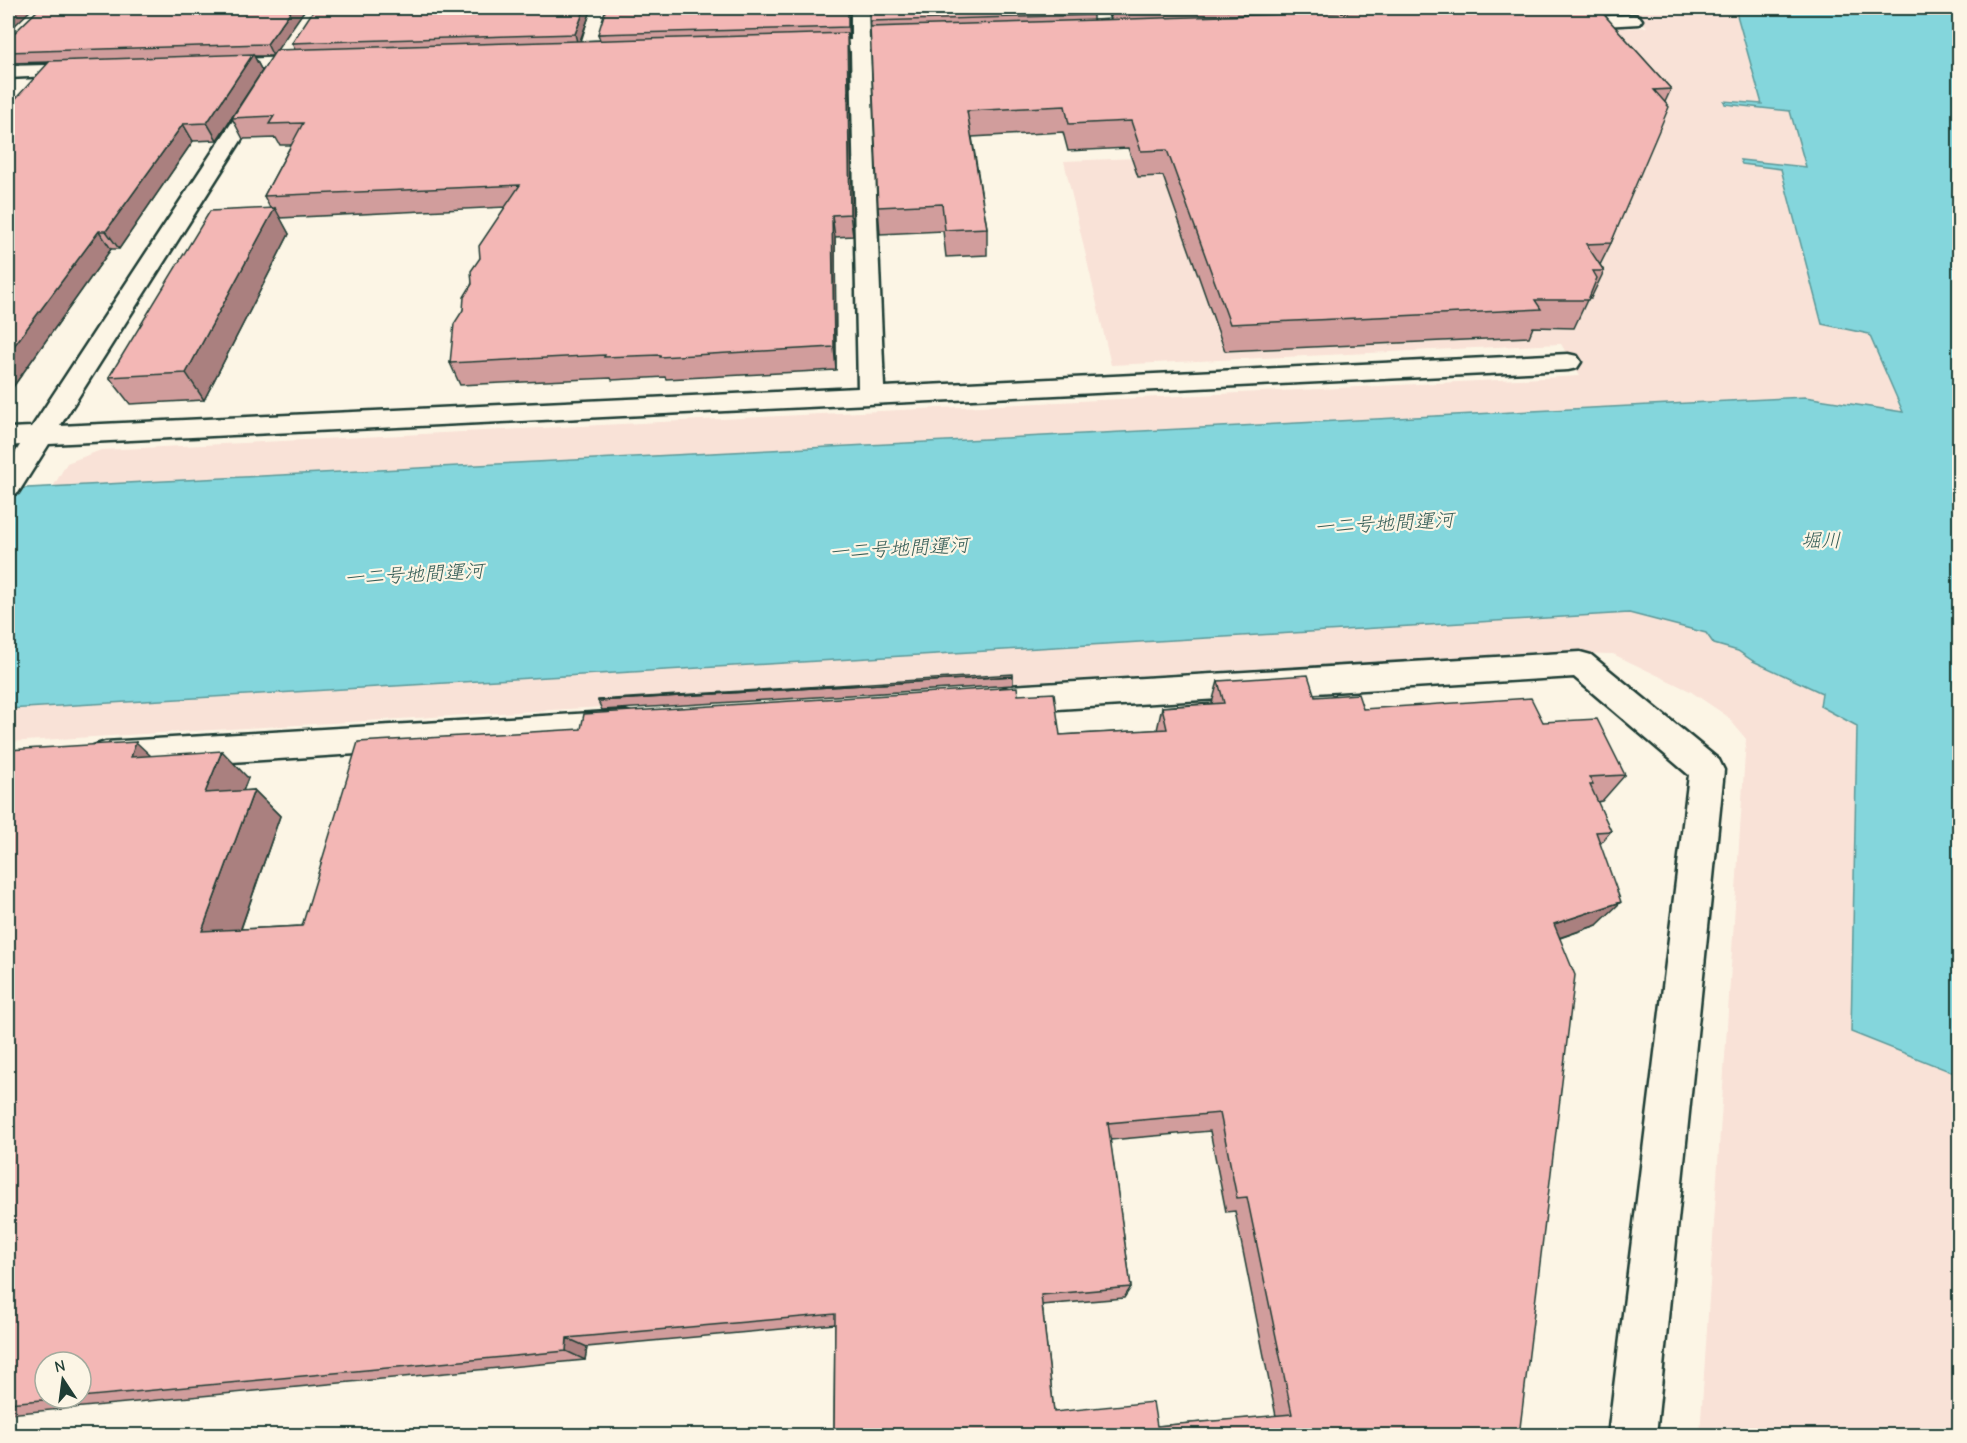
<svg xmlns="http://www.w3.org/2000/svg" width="1967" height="1443" font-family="'Comic Neue','Klee One',sans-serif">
<rect width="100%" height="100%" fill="#fcf5e5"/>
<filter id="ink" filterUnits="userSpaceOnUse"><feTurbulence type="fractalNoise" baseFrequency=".0167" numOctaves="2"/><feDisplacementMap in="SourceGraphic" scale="12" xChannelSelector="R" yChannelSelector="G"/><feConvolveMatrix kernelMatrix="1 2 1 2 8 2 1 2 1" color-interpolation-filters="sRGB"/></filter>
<g filter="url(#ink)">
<path fill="#f9e2d7" d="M1337,8H1735L1762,105L1725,101L1790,111L1806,167L1741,160L1781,168L1822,324L1869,334L1903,413L1805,397L53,487L67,463L101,450L1580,376L1561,344L1111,365L1064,161L1136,158L1116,46L1647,27L1632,12L1345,21Z
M1629,613L1707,633L1714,644L1738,651L1753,661L1822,693L1820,706L1857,725L1851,1031L1959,1075V1435H1700L1746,739L1727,716L1690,691L1613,654L1537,652L8,742V709Z"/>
<path fill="#84d6dc" stroke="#5c9999" stroke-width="1.5" d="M1735,8H1959V1075L1851,1032L1857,726L1820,706L1822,693L1753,661L1738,651L1714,644L1706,633L1629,613L8,709V489L1805,397L1903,412L1869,334L1822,324L1781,169L1742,164L1740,160L1806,167L1790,111L1725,104L1724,101L1762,104Z"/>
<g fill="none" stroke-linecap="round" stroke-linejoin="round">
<defs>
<path id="minor" d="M592,8H610L596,54L594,58H580L578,54Z
M851,8H868L869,39L915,38L921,39L924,43L921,47L915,48L870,50L884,387L1568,354L1577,356L1581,362L1577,368L1568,370L49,444L18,493L8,495V465L20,445L8,446V428L32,427L253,90L256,86H270L273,90L60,426L858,388L851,51L804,53L798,51L795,47L798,43L804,41L851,40Z
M1089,8H1105L1115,37L1112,41H1100Z
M1633,15L1639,16L1642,20L1639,24L1566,28L1560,27L1557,23L1560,19L1566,18Z
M312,56L319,58L321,62L319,66L214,72L207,70L205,66L207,62L214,60Z
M84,64L91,66L93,70L91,74L8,78V66Z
M1580,652L1591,655L1719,760L1724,770L1656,1436H1608L1689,775L1574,677L1009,712L998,708L993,699L998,690L1009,686Z
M625,711L637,715L642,724L637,733L625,737L105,770L93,766L88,756L93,746L105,742Z"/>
</defs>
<use href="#minor" stroke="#1f3d34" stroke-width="5"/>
<use href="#minor" fill="#fcf5e5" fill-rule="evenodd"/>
</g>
<path fill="#d19d9c" stroke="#1f3d34" stroke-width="1.5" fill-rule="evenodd" d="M40,8H306L276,50H295L292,43L592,8L580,41L600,40L598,34L849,11V38H847L849,53L853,236L835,237L836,370L666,379L665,377L612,380L611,378L460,385L450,363L463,310L480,258L505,207L280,218L289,234L204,400L130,404L109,377L270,208L264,196L291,145H280L276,138L243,139L232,118L273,56H254L262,71L217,140L193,141L119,249H111L8,394L49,62L8,63V39Z
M870,8L1093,15V20L1111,19L1107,8H1598L1671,89L1665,102L1611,243L1600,265L1604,271L1591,298H1588L1574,328L1533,327L1529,337L1225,351L1163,176L1138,177L1128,148L1068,151L1063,132L972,137L987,228V255L946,257L943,231L880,234L878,207Z
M1606,8H1635L1634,11Z
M1013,676V685L602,710L598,701Z
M1218,681L1315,697L1363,709L1543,722L1625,775L1602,801L1597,802L1611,831L1600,844L1597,925L1560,938L1519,1436L834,1432L835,1324L587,1347L585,1360L8,1414V750L151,756L248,778L243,791L254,790L280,816L241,929L302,926L581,729L1018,695L1060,735L1157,730L1162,707L1212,703ZM1210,1131L1226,1212L1235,1211L1276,1416L1157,1426L1054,1412L1042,1305L1124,1298L1131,1287L1110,1140ZM81,1362V1398H45Z"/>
<path fill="#aa807f" stroke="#1f3d34" stroke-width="1.5" d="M15,8H33L8,32V14Z
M293,8H306L273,56L267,44Z
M585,8H592L578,46L575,34Z
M848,8L849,11V38L848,27Z
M847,33L849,53L853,236L850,214Z
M253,54L262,71L217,140L207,123Z
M183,124L193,141L119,249L106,231Z
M275,208L289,234L204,400L186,373Z
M832,215L835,237L836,370L834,347Z
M99,231L111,249L8,394V354Z
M136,742L165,769L131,757Z
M222,751L248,778L232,819L205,793Z
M254,790L280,816L232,954L202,931Z
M1621,902L1597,925L1532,947L1554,924Z
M567,1338L587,1347L585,1360L566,1351Z"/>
<path fill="#f3b7b5" stroke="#1f3d34" stroke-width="1.5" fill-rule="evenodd" d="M8,8H15L8,14Z
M40,8H293L267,44L8,52V39Z
M315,8H585L575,34L292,43Z
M606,8H848V27L598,34Z
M870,8H1091L1093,15L870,21Z
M1114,8H1311L1116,13Z
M1478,8H1598L1671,89L1654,90L1669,107L1611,243L1586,244L1604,271H1593L1597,278L1588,300H1535L1541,309L1230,324L1167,150L1141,151L1131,121L1069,124L1065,106L967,111L987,228L945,230L942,204L878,207L870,27Z
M847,33L850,214L832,215L834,347L660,357V355L604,357L605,355L450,363L454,324L463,310L464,297L472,284L471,271L480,258L479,246L520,185L264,196L303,123L269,124L274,116L232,118L276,50Z
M253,54L207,123L183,124L106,231H99L8,354V107L50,61Z
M275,208L186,373L109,377L210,211Z
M1013,674V676L598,701V700Z
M1308,675L1315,697L1358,694L1363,709L1531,698L1543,722L1597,719L1625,775L1589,777L1593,785H1590L1611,831L1596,832L1621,902L1554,924L1575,975L1519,1436H802L834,1432L835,1314L567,1338L566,1351L81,1397V1362H45V1398H65L8,1403V750L136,742L131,757L222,751L205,793L254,790L202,931L302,926L358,742L581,729L584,714L1017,687L1018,695L1054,693L1060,735L1167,729L1162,707L1224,703L1218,681ZM1220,1113L1237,1198L1247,1197L1292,1414L1157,1426L1153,1402L1054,1412L1041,1295L1131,1287L1108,1123Z"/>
</g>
<g text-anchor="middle" stroke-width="4.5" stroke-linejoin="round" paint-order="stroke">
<g font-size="20" font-style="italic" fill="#335c56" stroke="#fcf5e5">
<text transform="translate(1384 523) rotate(-3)" y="7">一二号地間運河</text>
<text x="1821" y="547">堀川</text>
<text transform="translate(899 548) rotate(-3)" y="7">一二号地間運河</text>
<text transform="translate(414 574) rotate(-3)" y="7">一二号地間運河</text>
</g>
</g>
<rect width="1967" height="1443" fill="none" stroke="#fcf5e5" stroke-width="30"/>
<rect x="15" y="15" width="1937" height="1413" fill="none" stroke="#1f3d34" stroke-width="2" filter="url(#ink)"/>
<g transform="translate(63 1380) rotate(347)"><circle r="28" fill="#fcf5e5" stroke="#a4ab9e" stroke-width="1.5"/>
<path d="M0-4.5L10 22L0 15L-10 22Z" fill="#1f3d34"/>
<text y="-9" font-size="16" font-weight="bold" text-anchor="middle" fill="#1f3d34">N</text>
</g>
</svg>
